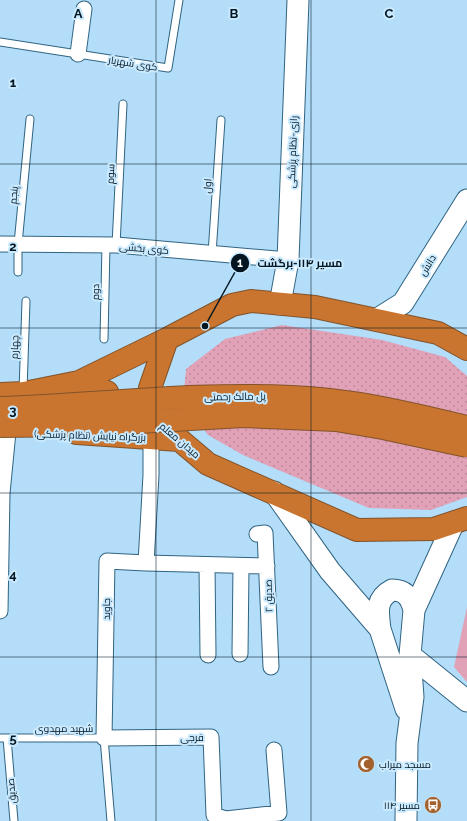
<svg xmlns="http://www.w3.org/2000/svg" width="467" height="821" font-family="Raleway,Cairo,sans-serif">
<defs>
<pattern id="grass-dots" width="8" height="8" patternUnits="userSpaceOnUse"><rect width="8" height="8" fill="#e1a1b7"/><path d="M2 2h.1M6 6h.1" fill="none" stroke="#bf8a9d" stroke-width="1.8" stroke-linecap="round"/></pattern>
</defs>
<rect width="100%" height="100%" fill="#b3ddf9"/>
<path fill="url(#grass-dots)" d="M282,325L382,340L445,357L467,376V497L431,510L369,508L243,455L208,435L183,402L186,369L225,339Z"/>
<path fill="#e1a1b7" d="M467,607V682L454,667Z"/>
<g fill="none" stroke-linecap="round" stroke-linejoin="round">
<defs>
<path id="lane" d="M0,42L168,68L179,0
M116,245L123,104
M212,254L221,120
M18,272V244L30,119
M104,339L106,245
M23,391L26,301
M0,738H104L111,821
M7,738L14,821"/>
<path id="street" d="M78,54L84,9
M0,244L116,245L288,260
M151,438V475L146,563L107,561L104,738L211,737L214,815L226,819V821
M257,534L265,533L271,667
M146,563L267,566
M207,565L208,655
M0,611L2,493L8,432
M240,654L241,566
M226,819L279,813L274,750"/>
<path id="secondary" d="M280,304L288,260L298,0
M376,320L403,303L467,200
M274,492L330,571L380,629L406,709
M380,629C378,612 375,599 392,590C406,590 411,598 414,610
M410,655L467,701
M406,821L407,743L413,697L410,655L414,610L454,522"/>
<path id="highway" d="M467,349L438,333L315,307L251,301L232,305L167,339L150,388L156,420L208,464L357,530L434,529L467,518
M79,382L107,392L113,408L111,418
M0,394L24,393L79,382L167,339
M77,433L179,440"/>
</defs>
<use href="#lane" stroke="#306482" stroke-width="9"/>
<use href="#street" stroke="#306482" stroke-width="17"/>
<use href="#secondary" stroke="#306482" stroke-width="23"/>
<use href="#highway" stroke="#83532a" stroke-width="24"/>
<use href="#lane" stroke="#fff" stroke-width="7"/>
<use href="#street" stroke="#fff" stroke-width="15"/>
<use href="#secondary" stroke="#fff" stroke-width="21"/>
<use href="#highway" stroke="#c9752f" stroke-width="22"/>
<defs>
<path id="highway-bridge" d="M0,408C97,405 194,392 291,397C351,399 409,413 467,427
M0,426L86,425L243,416L336,420L383,428L467,446"/>
</defs>
<use href="#highway-bridge" stroke="#83532a" stroke-width="24" stroke-linecap="butt"/>
<use href="#highway-bridge" stroke="#c9752f" stroke-width="22"/>
</g>
<path fill="none" stroke="#021521" stroke-width="1" stroke-opacity="0.55" d="M156,0V821M311,0V821M0,164H467M0,328H467M0,493H467M0,657H467"/>
<defs>
<symbol id="mosque-disc" viewBox="-11 -11 22 22"><circle r="9.5" fill="#a3622d" stroke="#c9e9fe"/><path d="M3.5-4.9A6 6 0 1 0 3.5 4.9A5 5 0 1 1 3.5-4.9Z" fill="#fff"/></symbol>
<symbol id="bus-disc" viewBox="-11 -11 22 22"><circle r="9.5" fill="#a3622d" stroke="#c9e9fe"/><path d="M-5-6H5V4H4V6H2V4H-2V6H-4V4H-5ZM-3.5-4V0h7V-4ZM-3.5 1.2v1.5H-2V1.2ZM2 1.2v1.5H3.5V1.2Z" fill="#fff"/></symbol>
</defs>
<g fill-rule="evenodd">
<use href="#mosque-disc" x="356" y="754" width="20" height="20"/>
<use href="#bus-disc" x="423" y="795" width="20" height="20"/>
</g>
<g text-anchor="middle" stroke-width="4" stroke-linejoin="round" paint-order="stroke">
<g font-size="10" fill="#021521" stroke="#c9e9fe">
<text transform="translate(133 63) rotate(9)" y="4">کوی شهریار</text>
<text transform="translate(292 152) rotate(-88)" y="4">رازی-نظام پزشکی</text>
<text transform="translate(110 174) rotate(-87)" y="4">سوم</text>
<text transform="translate(207 186) rotate(-86)" y="4">اول</text>
<text transform="translate(13 195) rotate(-85)" y="4">پنجم</text>
<text transform="translate(144 248) rotate(5)" y="4">کوی بخشی</text>
<text transform="translate(427 265) rotate(-58)" y="4">دانش</text>
<text transform="translate(95 292) rotate(-89)" y="4">دوم</text>
<text transform="translate(14 347) rotate(-88)" y="4">چهارم</text>
<text transform="translate(235 396) rotate(-1)" y="4">پل مالک رحمتی</text>
<text transform="translate(90 435) rotate(2)" y="4">بزرگراه نیایش (نظام پزشکی)</text>
<text transform="translate(180 440) rotate(40)" y="4">میدان معلم</text>
<text transform="translate(268 596) rotate(-92)" y="4">صدیق ۲</text>
<text transform="translate(106 609) rotate(-89)" y="4">جاوید</text>
<text x="64" y="732">شهید مهدوی</text>
<text transform="translate(192 737) rotate(-1)" y="4">فرجی</text>
<text transform="translate(11 791) rotate(-95)" y="4">صدیق</text>
</g>
<g font-size="10" fill="#021521" stroke="#c9e9fe" text-anchor="start">
<text x="379" y="768">مسجد میراب</text>
<text x="420" y="809" text-anchor="end">مسیر ۱۱۴</text>
</g>
</g>
<g font-size="13" text-anchor="middle" font-weight="bold" fill="#021521" stroke="#c9e9fe" stroke-width="4" stroke-linejoin="round" paint-order="stroke">
<text x="78" y="18">A</text>
<text x="234" y="18">B</text>
<text x="389" y="18">C</text>
<text x="13" y="87">1</text>
<text x="13" y="251">2</text>
<text x="13" y="415">3</text>
<text x="13" y="579">4</text>
<text x="13" y="743">5</text>
</g>
<path fill="none" stroke="#021521" stroke-width="1.5" d="M205 326L240 263"/>
<g fill="#021521" stroke="#c9e9fe" stroke-width="1.5">
<circle cx="205" cy="326" r="4"/>
<circle cx="240" cy="263" r="10"/>
</g>
<g font-size="12" text-anchor="middle" font-weight="bold" fill="#fff">
<text x="240" y="267">1</text>
</g>
<g font-size="11" text-anchor="middle" font-weight="bold" fill="#021521" stroke="#c9e9fe" stroke-width="4" stroke-linejoin="round" paint-order="stroke">
<text x="300" y="267">مسیر ۱۱۴-برگشت</text>
</g>
</svg>
